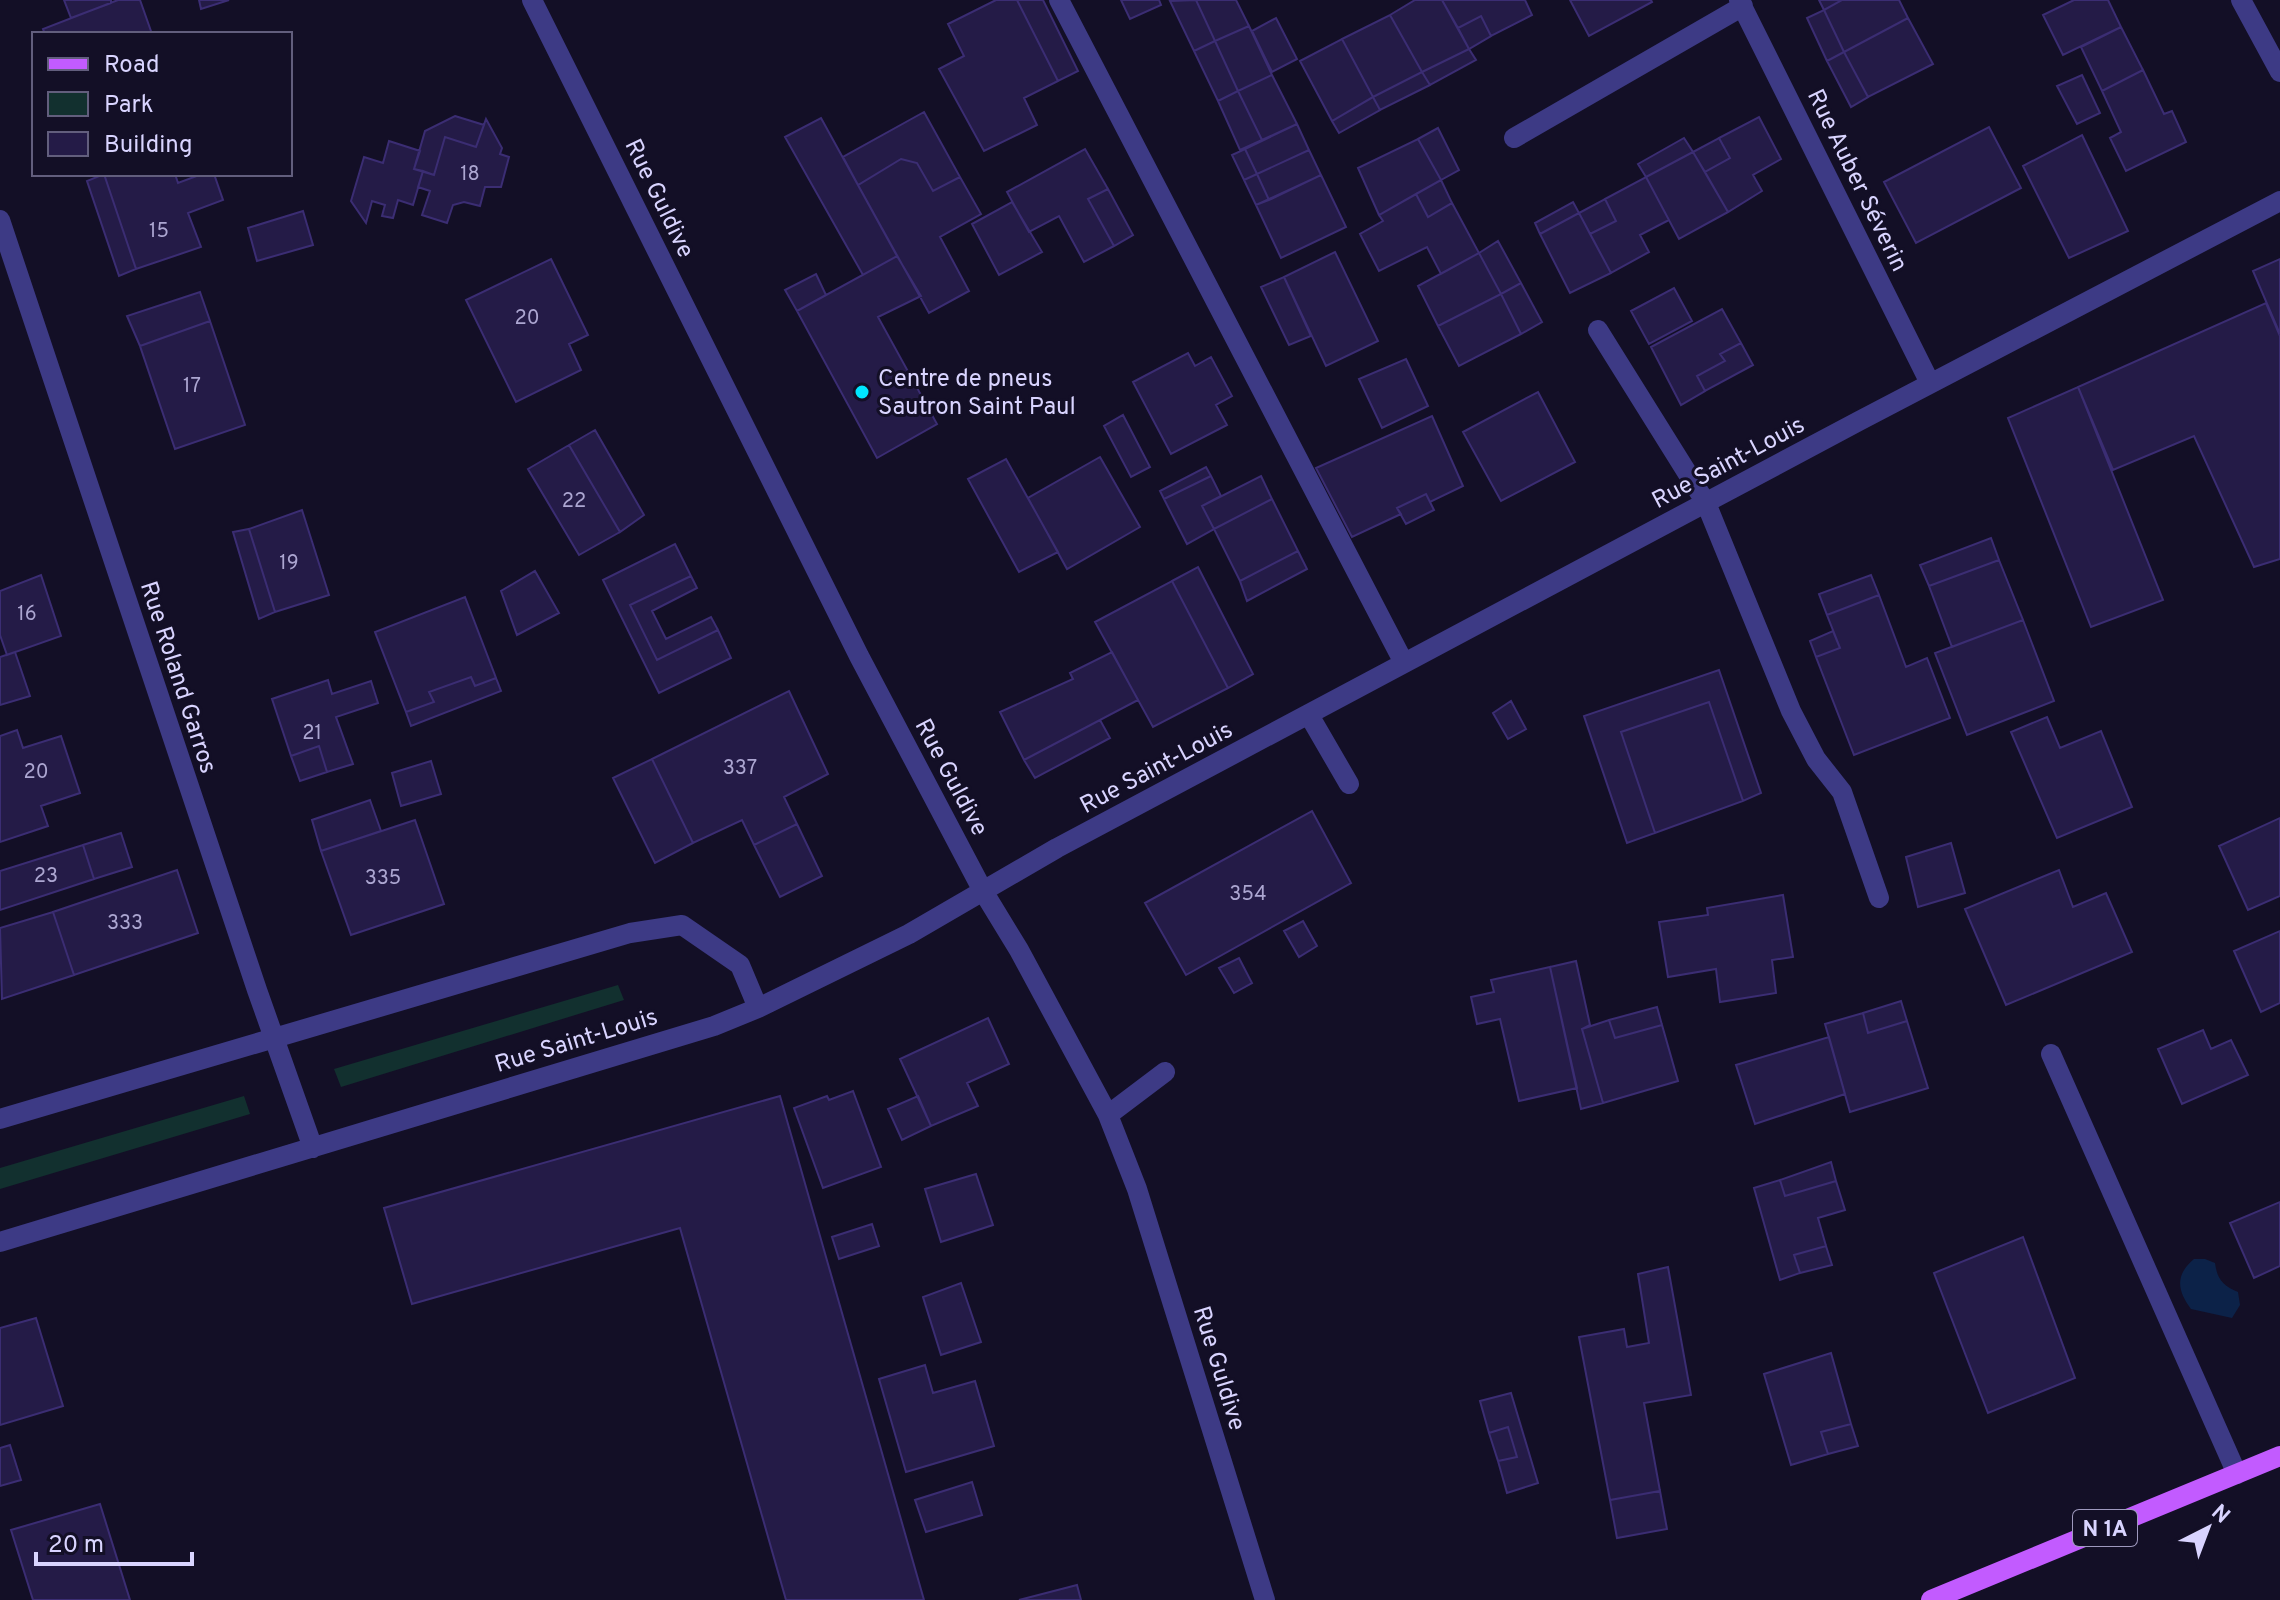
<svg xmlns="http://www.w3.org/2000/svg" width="2280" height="1600" font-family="Overpass,sans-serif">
<rect width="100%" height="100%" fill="#130f26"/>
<path fill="#12302f" d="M618,985L624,1000L341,1087L334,1069Z
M244,1096L250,1114L0,1189V1168Z"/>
<path fill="#0c2248" d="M2194,1259H2205L2215,1263C2217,1279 2223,1286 2238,1292L2240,1305L2232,1318L2191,1309C2177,1290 2175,1275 2194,1259Z"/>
<path fill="#241b47" stroke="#3b2d73" stroke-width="2" d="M64,0H111V3L71,18Z
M118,0H140L152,34H45L43,29Z
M199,0H229L201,9Z
M996,0H1017L1058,81L1024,98L1037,125L984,151L939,69L964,56L948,24Z
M1017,0H1043L1078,71L1058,81Z
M1121,0H1159L1161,5L1130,19Z
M1196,0H1236L1249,26L1215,41Z
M1196,0L1215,41L1194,51L1170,1Z
M1415,0H1442L1469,49L1422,72L1390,15Z
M1442,0H1525L1532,15L1491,36L1481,16L1458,28Z
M1570,0H1651L1652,2L1589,36Z
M1819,0H1842L1824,10Z
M1842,0H1899L1908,18L1844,52L1824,10Z
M2074,0H2108L2121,27L2063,55L2043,15Z
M1824,10L1844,52L1827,61L1807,18Z
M1390,15L1422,72L1373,97L1342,39Z
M1481,16L1491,36L1469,49L1458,28Z
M1276,18L1297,59L1272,72L1252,31Z
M1908,18L1933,64L1868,97L1844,52Z
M1249,26L1272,75L1238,91L1215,41Z
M2121,27L2143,70L2102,91L2081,47Z
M1342,39L1373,97L1332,121L1300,61Z
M1215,41L1238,91L1218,101L1194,51Z
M1469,49L1476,60L1430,85L1422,72Z
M1844,52L1868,97L1851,107L1827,61Z
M2143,70L2164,114L2172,111L2186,142L2126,171L2110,138L2121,132L2102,91Z
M1422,72L1430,85L1380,110L1373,97Z
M1272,75L1297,124L1262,140L1238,91Z
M2082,75L2100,113L2077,124L2057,86Z
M1238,91L1262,140L1240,150L1218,101Z
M1373,97L1380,110L1339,133L1332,121Z
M924,112L960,177L933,191L917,163L901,159L858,185L843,157Z
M455,116L484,125L476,147L445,137L434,175L414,169L425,131Z
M1759,117L1781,159L1753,175L1762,191L1728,212L1705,172L1730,158L1719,138Z
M821,118L897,256L863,275L785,137Z
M486,119L502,148L500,154L509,157L501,187H485L480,206L464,202L453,205L447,223L422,215L430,191L418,187L423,171L434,175L445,137L476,147Z
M1297,124L1309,150L1257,174L1245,149Z
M1989,127L2021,188L1916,243L1884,182Z
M1438,128L1459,170L1441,180L1418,139Z
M2082,135L2128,231L2069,258L2023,166Z
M1684,138L1693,152L1646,177L1638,164Z
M1719,138L1730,158L1705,172L1693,152Z
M1418,139L1441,180L1379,215L1358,168Z
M389,141L420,151L414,169L423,171L413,205L398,200L393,218L382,216L385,205L372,201L366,223L351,201L364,157L383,163Z
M1085,149L1108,189L1088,199L1114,246L1084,262L1059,216L1029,232L1007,192Z
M1245,149L1257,174L1244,180L1232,155Z
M1309,150L1321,175L1269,200L1257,174Z
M1693,152L1728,212L1679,239L1646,177Z
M901,159L917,163L933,191L960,177L981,214L940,237L969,291L929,313L858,185Z
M104,174L136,269L119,276L87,181Z
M104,174H175L178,183L202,174H214L223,200L188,213L201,247L136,269Z
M1257,174L1269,200L1256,205L1244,180Z
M1321,175L1346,227L1281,258L1256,205Z
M1646,177L1669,220L1640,235L1649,252L1611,273L1590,234L1616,221L1605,199Z
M1441,180L1452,203L1428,217L1416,194Z
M1108,189L1133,235L1114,246L1088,199Z
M1416,194L1428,217L1452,203L1479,253L1441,274L1427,247L1379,271L1360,234L1383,221L1379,215Z
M1605,199L1616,221L1590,234L1579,213Z
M1012,202L1042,252L999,275L972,224Z
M1573,202L1579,213L1540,234L1535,223Z
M303,211L313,245L257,261L248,228Z
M1579,213L1611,273L1570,293L1540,234Z
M1498,241L1521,283L1501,294L1479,253Z
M1335,252L1378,341L1326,366L1284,277Z
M1479,253L1501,294L1438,326L1418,286Z
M897,256L921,296L878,317L937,424L877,458L797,311Z
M551,259L588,335L569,344L581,370L516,402L466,300Z
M2280,259V334L2253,271Z
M816,274L826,295L797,311L785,290Z
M1284,277L1311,336L1289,345L1261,287Z
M1521,283L1542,322L1521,334L1501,294Z
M1674,288L1692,321L1649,344L1631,311Z
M200,292L210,321L140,346L127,316Z
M1501,294L1521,334L1459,366L1438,326Z
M2266,303L2280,336V559L2254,567L2194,436L2113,470L2078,387Z
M1722,309L1741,343L1720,354L1725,361L1697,376L1705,391L1681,405L1651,347Z
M210,321L245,425L175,449L140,346Z
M1741,343L1753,365L1705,391L1697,376L1725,361L1720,354Z
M1188,353L1195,366L1211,357L1232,396L1216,405L1227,425L1171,454L1133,382Z
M1406,359L1428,406L1382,428L1359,379Z
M2078,387L2163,600L2091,627L2008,418Z
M1538,392L1575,462L1501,501L1463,432Z
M1123,415L1150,467L1131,477L1104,426Z
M1432,416L1463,486L1430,502L1426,494L1397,508L1401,514L1352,537L1316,468Z
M595,430L644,515L620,532L569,445Z
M569,445L620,532L579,555L528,469Z
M1100,457L1140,527L1067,569L1028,498Z
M1006,459L1058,552L1019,572L968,479Z
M1206,467L1211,476L1164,499L1160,491Z
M1211,476L1221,496L1202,506L1214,529L1187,544L1164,499Z
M1261,476L1272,499L1214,529L1202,506Z
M1426,494L1434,510L1406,524L1397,508Z
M1272,499L1298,551L1240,581L1214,529Z
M302,510L329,595L275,612L249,529Z
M249,529L275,612L259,619L233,532Z
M1991,538L1999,560L1929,586L1920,565Z
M675,544L691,576L630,605L657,660L718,630L731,658L659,693L603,580Z
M1298,551L1307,569L1247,601L1240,581Z
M1999,560L2023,620L1952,647L1929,586Z
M1198,567L1253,674L1228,688L1172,581Z
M535,571L559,613L517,635L501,591Z
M41,575L61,636L7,655L0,635V591Z
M1871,575L1879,595L1827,615L1819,594Z
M691,576L697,588L652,611L666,639L711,617L718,630L657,660L630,605Z
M1172,581L1228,688L1153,727L1095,622Z
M1879,595L1906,667L1927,658L1950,718L1854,755L1816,657L1840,648L1827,615Z
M465,597L496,678L475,686L471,677L429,692L434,702L406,712L375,632Z
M2023,620L2054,701L1967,735L1935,653Z
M1833,631L1840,648L1816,657L1810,641Z
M15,652L30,696L0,705V657Z
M1112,652L1138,700L1024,760L1000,712L1073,679L1070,673Z
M1719,670L1761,793L1743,801L1709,702L1621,732L1655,833L1627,843L1584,716Z
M471,677L475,686L496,678L501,691L411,726L406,712L434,702L429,692Z
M328,680L332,694L371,681L378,703L336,717L353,764L327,772L319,746L291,756L272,699Z
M789,691L828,774L784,797L797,824L754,845L742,820L693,843L652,759Z
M1511,701L1526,729L1508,739L1493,713Z
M1709,702L1743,801L1655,833L1621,732Z
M2047,717L2060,748L2101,731L2132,807L2057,838L2011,732Z
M1100,720L1110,738L1035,778L1024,760Z
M17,730L23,748L61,736L80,793L41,806L48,826L0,842V736Z
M319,746L327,772L300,781L291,756Z
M652,759L693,843L655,863L613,778Z
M431,761L441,794L401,806L392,773Z
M370,800L381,831L321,851L312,820Z
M1312,811L1351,883L1186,975L1145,903Z
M2280,818V896L2248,910L2219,846Z
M415,820L444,904L351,935L321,851Z
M797,824L822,876L780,897L754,845Z
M121,833L132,867L94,879L83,845Z
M1951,843L1965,893L1918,907L1906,857Z
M83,845L94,879L0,910V871Z
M177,870L198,933L74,975L53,912Z
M2059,870L2073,907L2106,893L2132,952L2006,1005L1965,909Z
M1783,895L1793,957L1772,960L1776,993L1720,1002L1716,969L1668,977L1659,922L1708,915L1707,908Z
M53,912L74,975L2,999L0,928Z
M1303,921L1317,946L1299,957L1284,931Z
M2280,931V1003L2261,1012L2234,951Z
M1239,958L1252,983L1234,993L1219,968Z
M1576,961L1590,1025L1582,1029L1603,1103L1581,1109L1550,967Z
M1550,967L1577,1088L1519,1101L1500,1019L1477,1024L1471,997L1494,992L1491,980Z
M1901,1001L1907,1021L1868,1033L1863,1013Z
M1657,1007L1662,1025L1615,1038L1609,1020Z
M1863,1013L1868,1033L1907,1021L1928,1088L1850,1112L1825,1024Z
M988,1018L1009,1064L967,1083L978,1106L931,1126L900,1059Z
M1609,1020L1615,1038L1662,1025L1678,1081L1603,1103L1582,1029Z
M2203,1030L2211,1049L2231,1040L2248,1075L2182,1104L2158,1049Z
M1829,1037L1845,1094L1755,1124L1736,1065Z
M853,1091L881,1167L823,1188L794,1108L827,1096L829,1100Z
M780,1096L924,1600H786L680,1228L412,1304L384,1208Z
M918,1096L931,1126L902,1140L888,1109Z
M1831,1162L1836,1181L1785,1196L1780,1180Z
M976,1174L993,1225L941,1242L925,1189Z
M1780,1180L1785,1196L1836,1181L1845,1210L1818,1218L1826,1246L1794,1255L1800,1273L1780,1280L1754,1188Z
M2280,1202V1266L2254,1278L2230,1223Z
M872,1224L879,1246L839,1259L832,1237Z
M2023,1237L2075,1378L1988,1413L1934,1273Z
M1826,1246L1832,1265L1800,1273L1794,1255Z
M1668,1267L1691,1395L1644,1403L1660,1491L1610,1500L1579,1337L1624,1329L1627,1347L1649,1343L1638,1274Z
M961,1283L981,1342L941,1355L923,1297Z
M36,1318L63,1406L0,1425V1328Z
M1831,1353L1851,1424L1821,1432L1828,1454L1791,1465L1764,1374Z
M925,1365L933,1393L975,1381L994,1446L906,1472L879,1379Z
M1511,1393L1538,1483L1507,1493L1498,1461L1517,1457L1508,1427L1489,1433L1480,1401Z
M1851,1424L1858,1446L1828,1454L1821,1432Z
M1508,1427L1517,1457L1498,1461L1489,1433Z
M10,1445L21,1480L0,1486V1448Z
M972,1482L982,1515L926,1532L915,1500Z
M1660,1491L1667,1529L1617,1538L1610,1500Z
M100,1504L130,1600H33L11,1530Z
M1077,1585L1081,1600H1019Z"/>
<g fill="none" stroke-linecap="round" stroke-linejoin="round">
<path stroke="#3d3a85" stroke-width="20" d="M532,0L859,656L983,891L1019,950L1108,1115L1137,1189L1265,1600
M1059,0L1404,663
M1739,0L1930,383
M2241,0L2280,72
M1514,138L1743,6
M0,220L257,990L313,1148
M1598,330L1706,503L1791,711L1816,759L1842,792L1879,898
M1309,715L1349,784
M2051,1054L2237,1474
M1108,1115L1165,1072
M0,1119L630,933L682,925L740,965L758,1008
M0,1242L714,1026L758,1008L909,934L1057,848L1859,421L2280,201"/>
<path stroke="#c25bff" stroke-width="20" d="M1931,1600L2280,1456"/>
</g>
<circle fill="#00e5ff" stroke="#130f26" stroke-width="3" cx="862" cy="392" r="8"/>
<g text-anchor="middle" stroke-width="6" stroke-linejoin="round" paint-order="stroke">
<g font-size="20" fill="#aca6d1">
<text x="470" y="180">18</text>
<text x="159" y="237">15</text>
<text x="527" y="324">20</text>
<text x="192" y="392">17</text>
<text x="574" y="507">22</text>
<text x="289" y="569">19</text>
<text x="27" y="620">16</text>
<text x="312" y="739">21</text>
<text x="740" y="774">337</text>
<text x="36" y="778">20</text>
<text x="46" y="882">23</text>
<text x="383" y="884">335</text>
<text x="1248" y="900">354</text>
<text x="125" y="929">333</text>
</g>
<rect fill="#130f26" stroke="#9e99be" stroke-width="2" x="2073" y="1510" width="64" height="36" rx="6"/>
<g font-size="22" font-weight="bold" fill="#d9d4ff">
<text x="2105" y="1536">N 1A</text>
</g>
<g font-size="24" fill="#d9d4ff" stroke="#130f26">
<text transform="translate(1858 180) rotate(64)" y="8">Rue Auber Séverin</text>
<text transform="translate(660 198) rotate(64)" y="8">Rue Guldive</text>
<text transform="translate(1728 462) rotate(-28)" y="8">Rue Saint-Louis</text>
<text transform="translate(179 677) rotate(72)" y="8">Rue Roland Garros</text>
<text transform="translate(1156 767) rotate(-28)" y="8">Rue Saint-Louis</text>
<text transform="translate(952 777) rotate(62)" y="8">Rue Guldive</text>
<text transform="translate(576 1040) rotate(-17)" y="8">Rue Saint-Louis</text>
<text transform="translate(1220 1368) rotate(73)" y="8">Rue Guldive</text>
</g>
<g font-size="24" fill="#d9d4ff" stroke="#130f26" text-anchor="start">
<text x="878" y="386">Centre de pneus<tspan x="878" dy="28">Sautron Saint Paul</tspan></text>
</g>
</g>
<rect x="32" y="32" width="260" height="144" fill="#130f26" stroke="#625e7d" stroke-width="2"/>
<rect x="48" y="58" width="40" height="12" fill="#c25bff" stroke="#625e7d" stroke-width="2"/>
<text x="104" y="72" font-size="24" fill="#d9d4ff">Road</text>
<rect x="48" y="92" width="40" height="24" fill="#12302f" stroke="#625e7d" stroke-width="2"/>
<text x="104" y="112" font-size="24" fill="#d9d4ff">Park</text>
<rect x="48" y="132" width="40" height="24" fill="#241b47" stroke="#625e7d" stroke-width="2"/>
<text x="104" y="152" font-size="24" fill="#d9d4ff">Building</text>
<g transform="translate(2208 1528) rotate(42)" stroke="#130f26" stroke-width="6" paint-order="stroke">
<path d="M0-6L14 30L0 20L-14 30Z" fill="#d9d4ff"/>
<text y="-12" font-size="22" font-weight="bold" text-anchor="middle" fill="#d9d4ff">N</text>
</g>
<path d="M36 1552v12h156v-12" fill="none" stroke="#d9d4ff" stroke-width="4"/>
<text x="48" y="1552" font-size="24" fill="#d9d4ff" stroke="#130f26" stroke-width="6" paint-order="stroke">20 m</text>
</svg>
